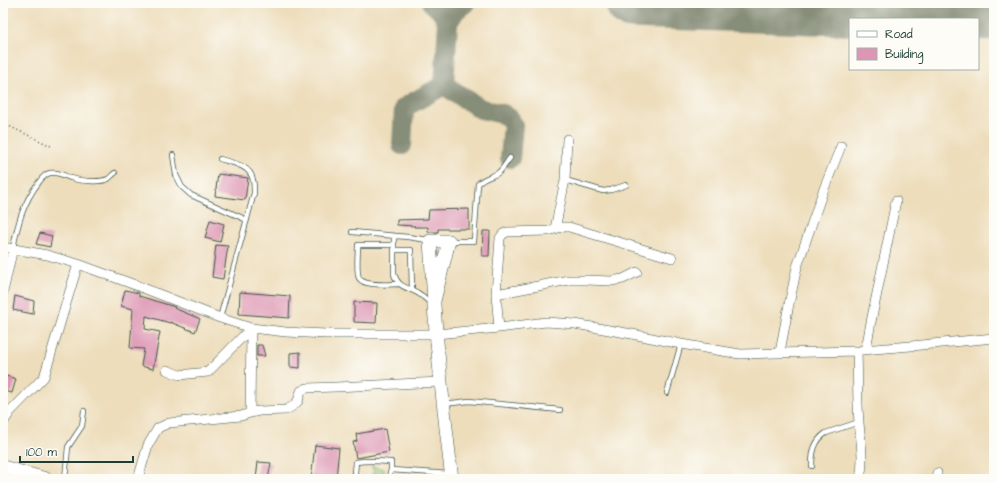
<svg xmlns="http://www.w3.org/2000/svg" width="997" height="482" font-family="'Architects Daughter',sans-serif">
<rect width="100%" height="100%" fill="#fdfcf7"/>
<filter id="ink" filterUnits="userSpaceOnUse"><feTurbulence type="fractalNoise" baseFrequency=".025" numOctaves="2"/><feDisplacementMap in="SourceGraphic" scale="8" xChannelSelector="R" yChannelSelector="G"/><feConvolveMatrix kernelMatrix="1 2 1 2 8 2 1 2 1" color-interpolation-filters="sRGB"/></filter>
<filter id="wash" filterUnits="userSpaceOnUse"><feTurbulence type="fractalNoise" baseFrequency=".012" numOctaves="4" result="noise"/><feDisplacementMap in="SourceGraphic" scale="16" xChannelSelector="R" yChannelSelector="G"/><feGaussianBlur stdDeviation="0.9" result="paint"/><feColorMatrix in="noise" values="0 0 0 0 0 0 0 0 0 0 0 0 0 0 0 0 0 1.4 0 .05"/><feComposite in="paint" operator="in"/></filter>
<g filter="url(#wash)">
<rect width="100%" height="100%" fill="#edddbb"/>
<path fill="#93c678" stroke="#598256" d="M371,466L385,469L382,479H363V477L365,479L371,476L374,471Z"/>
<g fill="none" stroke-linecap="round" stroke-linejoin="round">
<path stroke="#868d78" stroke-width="20" d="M432,3L440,10L448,22
M444,85L481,109L503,114L509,118L513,125L510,158
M444,85L448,22L456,10L465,3
M402,145L404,108L410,104L444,85"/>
<path stroke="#868d78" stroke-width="51" d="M631,3L994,15"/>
</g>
<g id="blocks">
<path fill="#dd96b3" d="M218,174L248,178L245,200L215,196Z
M469,209V229H438V232H428V227H414L415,226L397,225V220L428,219L429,210Z
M210,220L224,224L220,242L205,238Z
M483,231H490L489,256H482Z
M40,233L52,236L50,247L36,244Z
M216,245L228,246L223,279L212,277Z
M125,290L139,293V296L175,307L174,308L200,319L195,332L170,322V323L146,316L145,329L160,332L153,369L141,366L144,349L130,348L133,309L121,306Z
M240,292L290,296L289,318L239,314Z
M15,296L34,301L33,314L13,310Z
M354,302L377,303L376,323L354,322Z
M257,345H262L265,356H257Z
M300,352V368L290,367V353Z
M3,375L16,379L12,393L3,391Z
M385,429L389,452L356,458L353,442L357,441L356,434Z
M315,445L339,448L336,479H311Z
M258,462L271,463L268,479H256Z"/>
</g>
</g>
<g filter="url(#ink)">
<use href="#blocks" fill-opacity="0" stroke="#3e5548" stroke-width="1"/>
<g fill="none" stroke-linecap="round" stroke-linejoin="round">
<defs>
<path id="lane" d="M173,155L176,175L182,187L191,195L247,220
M220,159C233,163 250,165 253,180C254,184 254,189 254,193L220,318
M565,180L603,191L611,190L626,185
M352,232L408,237L428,240
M394,236V274C398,287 406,287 416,292C422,295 427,300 432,304
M450,241H474L478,184C483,178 491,177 498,173C503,169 506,163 510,158
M394,245H358C358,254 356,271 359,278C364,287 390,284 399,284
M13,248C18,223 23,203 39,182C42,178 45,174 50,173C58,171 64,176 71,178C80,181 99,183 108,179C110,178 113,174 115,173
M394,250H411L412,290
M667,393L681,344
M444,404L469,401L560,410
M812,466C812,453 814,441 826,433L859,422
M65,479L68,447L82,426L84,411
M354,479L355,473L356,462C368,460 379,461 391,462V470L450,474
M388,479L391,470"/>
<path id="street" d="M555,229L565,180L567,139
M3,247L47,255L78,264L138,286L220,318L251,328L286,332L326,334H436L499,328L546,322L575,324L632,334L681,344L740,354L857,351C858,375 857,399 859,423C861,442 864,460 860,479
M3,292L13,248
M496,294L538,286L553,283L569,280H586L611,281L623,279L637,272
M251,328L250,413L259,411L286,410L293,406L298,401L301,391L307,388L336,387L440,382
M499,328L496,294L500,238L503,234L507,232L548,231L562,227H569L672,258
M866,349L871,322L896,201
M862,350L911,346L994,338
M780,352L788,309L797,267L822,194L841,146
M167,370L179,375L208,372L251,328
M3,423L10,412L44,377L78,264
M138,479L148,445L158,428L169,423L241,416L250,413
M936,479L937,473"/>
<path id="secondary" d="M434,301L449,241H430L434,301V305C438,363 445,421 452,479
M3,467L46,479"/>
</defs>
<use href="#lane" stroke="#3e5548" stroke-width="6"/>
<use href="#street" stroke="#3e5548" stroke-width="10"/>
<use href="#secondary" stroke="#3e5548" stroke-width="14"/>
<path stroke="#3e5548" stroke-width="1.5" stroke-dasharray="1 3" stroke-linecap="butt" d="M3,123L13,128L51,146"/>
<use href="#lane" stroke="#fff" stroke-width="4.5"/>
<use href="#street" stroke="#fff" stroke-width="9"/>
<use href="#secondary" stroke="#fff" stroke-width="13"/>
</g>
</g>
<rect width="997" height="482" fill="none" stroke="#fdfcf7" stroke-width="16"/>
<rect x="849" y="18" width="130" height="52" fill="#fdfcf7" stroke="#a4b0a9"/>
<rect x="857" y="31" width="20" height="6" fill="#ffffff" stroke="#a4b0a9"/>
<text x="885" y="38" font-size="12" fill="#1f3d34">Road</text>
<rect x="857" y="48" width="20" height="12" fill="#dd96b3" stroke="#a4b0a9"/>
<text x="885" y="58" font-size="12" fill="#1f3d34">Building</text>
<path d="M20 456v6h113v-6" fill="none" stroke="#1f3d34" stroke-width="2"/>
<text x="26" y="456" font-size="12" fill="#1f3d34" stroke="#fdfcf7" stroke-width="3" paint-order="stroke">100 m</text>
</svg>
